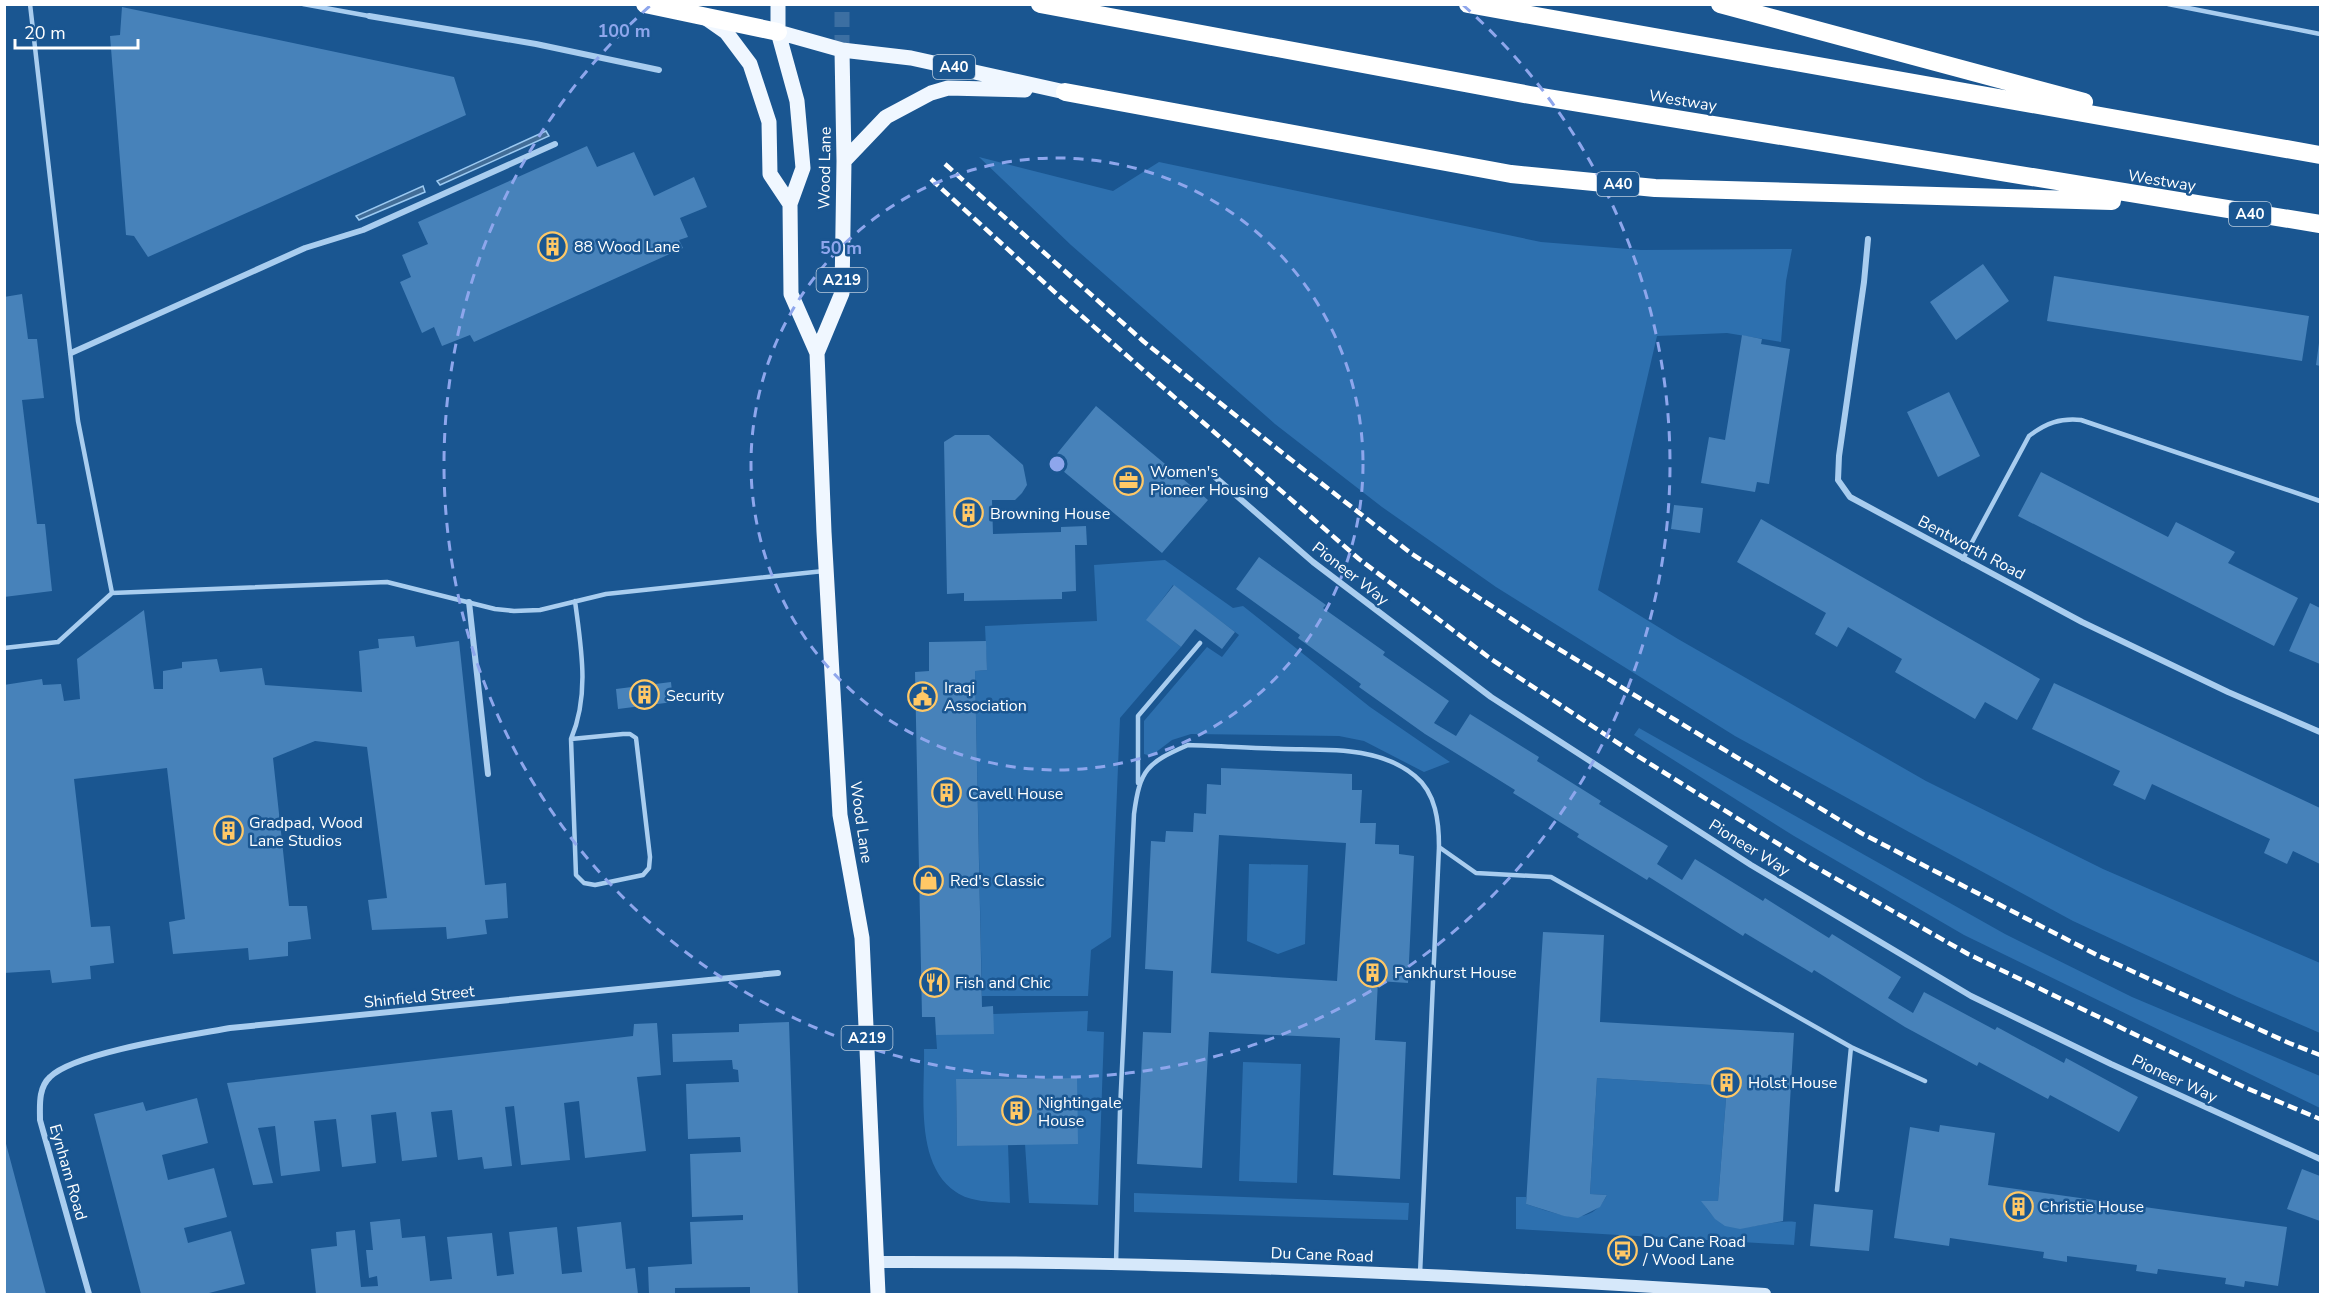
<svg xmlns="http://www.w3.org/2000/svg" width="2325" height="1299" font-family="'Nunito Sans',sans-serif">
<rect width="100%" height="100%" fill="#1a5691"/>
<path fill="#2d70af" d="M979,157L1113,191L1159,162L1541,242L1641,250L1792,249L1786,281L1781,342L1727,333L1657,336L1598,590L1678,639L1926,781L2103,869L2320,963V1033L2237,997L2073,921L1909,832L1735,736L1496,587L1382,507L1275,424L1071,245Z
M1165,560L1233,608L1243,606L1370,707L1450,762L1424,772L1364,741L1339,736L1191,734L1172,740L1151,756L1144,754V721L1207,647L1222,657L1239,635L1173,585L1147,620L1181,647L1120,718L1111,937L1091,950L1088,996H982L975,671L987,670L985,626L1097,621L1094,565Z
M1639,728L2005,934L2132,997L2320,1076V1108L1964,935L1794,836L1634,735Z
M1249,864L1308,865L1305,944L1278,954L1247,941Z
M1088,1011L1087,1031L1104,1032L1098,1205L1029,1203L1025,1144L1076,1078L956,1079L957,1146L1008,1144L1010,1203C992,1202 970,1202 956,1192C914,1164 925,1093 924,1049H937L936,1035L993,1014Z
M1243,1062L1301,1064L1297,1183L1239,1181Z
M1597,1078L1727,1086L1718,1201H1702C1729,1247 1756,1218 1796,1222L1794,1245L1516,1229V1197H1526V1204C1556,1213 1589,1231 1607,1195L1590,1194Z
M1134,1193L1409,1203L1408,1220L1134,1212Z"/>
<path fill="#426d97" stroke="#9bc9f1" stroke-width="1.5" d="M546,131L549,136L440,185L437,181Z
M423,186L425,192L359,220L356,216Z"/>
<path fill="#4782ba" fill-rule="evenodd" d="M122,7L454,77L466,115L148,257L134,236L126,235L110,36L120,35Z
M587,146L597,167L634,152L654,196L694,177L707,207L680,218L688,237L679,240L683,248L474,342L470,335L442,346L434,327L422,333L400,282L411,277L402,255L428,244L418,222Z
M1983,264L2009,301L1956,340L1930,302Z
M2054,276L2309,316L2302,361L2047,321Z
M22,294L28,339H37L44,398L22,400L37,524H45L52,591L4,597V297Z
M1742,335L1762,339L1761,344L1790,349L1769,484L1757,482L1755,492L1701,483L1709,437L1725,440Z
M2319,343H2320V366L2316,365Z
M1949,392L1980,456L1938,477L1907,412Z
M1096,406L1208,500L1162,553L1051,461Z
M955,435H989L1023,465L1027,485L1022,493L1015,500H992L993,534L1061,532V527L1086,526L1087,545H1075L1076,591L1062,592V599L964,601V593L947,594L944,442Z
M2041,472L2168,537L2176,522L2235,552L2228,563L2298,598L2274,646L2018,516Z
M1674,505L1703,508L1700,533L1671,529Z
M1761,519L2040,679L2017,720L1985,702L1975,719L1895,672L1902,659L1848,627L1837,647L1815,634L1826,613L1737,562Z
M1259,557L1326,605L1323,608L1385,652L1383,655L1449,701L1434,723L1456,736L1470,714L1539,757L1537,761L1601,801L1599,804L1668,846L1657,864L1682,880L1695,859L1763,901L1765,898L1829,938L1832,934L1901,977L1888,998L1913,1013L1924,992L1995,1030L1997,1027L2064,1063L2066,1058L2138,1097L2119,1132L2050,1095L2048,1099L1979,1062L1977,1066L1905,1027L1814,970L1812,973L1745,933L1743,936L1649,877L1647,880L1577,837L1579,834L1513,793L1515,790L1425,734L1359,687L1361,684L1298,638L1300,635L1236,589Z
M1174,585L1235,632L1222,649L1195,629L1181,647L1146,620Z
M2310,603L2320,608V664L2289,651Z
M144,610L154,689H163V671L182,668V662L217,659L220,672L262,668L265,685L362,692L359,651L379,648L378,639L414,636L416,647L459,641L485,885L506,883L508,918L485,920L487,934L447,939L446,927L372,930L368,900L387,898L367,747L315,741L273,758L289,906H307L311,939L288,942V956L249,960L248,948L173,954L169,922L185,919L167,768L74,779L91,927L110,926L114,963L90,966L91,979L52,983L50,970L4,973V685L42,679L43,685L61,684L64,701L80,699L77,659Z
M986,641L987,670L975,671L982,1007L993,1006L994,1034L936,1035L935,1017H922L915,672L929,671V642Z
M671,682L673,702L618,709L616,689Z
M2054,683L2320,808V864L2293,851L2287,864L2264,853L2270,839L2152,784L2145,800L2113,785L2120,771L2032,729Z
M1221,768L1352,774V790H1362L1360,823H1376L1375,844L1399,845V854L1414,856L1408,983L1378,981L1375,1040L1406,1042L1400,1179L1333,1175L1340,1038L1209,1032L1202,1168L1137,1164L1143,1032L1171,1033L1173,971L1145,969L1151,841L1165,842L1166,831L1193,832L1194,813L1206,814L1207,784L1221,785ZM1219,835L1346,843L1337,981L1211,973Z
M1543,932L1604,935L1600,1022L1794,1033L1783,1221L1740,1229L1725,1226L1715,1219L1701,1201H1718L1727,1086L1597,1078L1590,1194L1607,1195L1600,1207L1578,1218L1564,1216L1526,1204Z
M789,1022L798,1294H750V1287L675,1288V1294H649L648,1267L692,1264L690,1222L743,1220V1215L692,1217L690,1154L741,1152L740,1137L688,1139L686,1084L739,1082L738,1070L733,1069L732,1060L673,1062L672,1034L739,1032V1024Z
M657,1023L661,1075L637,1077L646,1151L585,1158L579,1101L564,1103L570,1160L521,1165L514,1106L505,1107L512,1166L484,1169L482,1157L458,1160L452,1110L431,1112L437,1157L402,1161L396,1112L371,1115L376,1163L342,1167L336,1119L314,1121L320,1171L281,1176L275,1126L258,1128L273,1183L253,1185L227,1083L633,1036L634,1024Z
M1077,1078L1078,1144L957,1146L956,1079Z
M197,1098L208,1143L162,1155L168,1180L214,1168L227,1217L184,1228L188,1243L231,1231L245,1284L205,1294H141L94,1114L143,1102L146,1111Z
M1940,1125L1995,1133L1988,1185L2287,1227L2278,1286L2245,1281L2244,1287L2225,1284L2226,1278L2158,1269L2157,1274L2136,1271L2137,1265L2067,1256V1262L2043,1258L2044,1252L1950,1238L1949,1246L1894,1238L1910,1127L1939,1132Z
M4,1140H5L46,1294H4Z
M2302,1169L2320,1176V1221L2287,1209Z
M1814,1204L1873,1210L1869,1251L1810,1246Z
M400,1219L402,1238L425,1236L430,1281L452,1279L447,1237L492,1233L497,1276L514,1274L509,1232L557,1227L562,1274L582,1272L577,1227L621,1222L626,1269L635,1268L638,1294H316L311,1249L337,1246L336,1232L355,1230L361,1287L378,1286L377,1276L369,1278L366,1250H373L370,1222Z"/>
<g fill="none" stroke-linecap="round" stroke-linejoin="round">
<path stroke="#3c6fa2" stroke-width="15" stroke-dasharray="15 8" stroke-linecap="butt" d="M842,50V4"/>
<path stroke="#a9cdef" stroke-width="4.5" d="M30,4L78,421L112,593L387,582L495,609L514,611L540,610L606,594L824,571
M303,4L369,16
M2168,4L2320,34
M1963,559L2029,436C2046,423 2060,418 2081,420L2320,501
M4,648L58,642L112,593
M571,739L623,734H630L636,738L650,857L649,868L643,875L595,885L584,883L576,875L571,739C590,694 581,647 575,601
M1138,783V716L1200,643
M1439,847L1476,873L1551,877L1851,1047L1837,1190
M1851,1047L1925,1081
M1116,1264L1120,1110L1134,814C1140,769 1147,763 1188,745C1220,746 1252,748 1284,749C1328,750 1379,746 1415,776C1436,793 1439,822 1439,847L1420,1274"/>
<path stroke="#a9cdef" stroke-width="6" d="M369,16L536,44L659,70
M1868,239L1864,282L1839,456L1838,480L1850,497L2082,622L2228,692L2320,732
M71,353L305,248L363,230L555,144
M1215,477L1313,562L1491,697L1751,865L1971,996L2111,1064L2320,1159
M469,602L488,774
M89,1294L40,1120C40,1106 38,1088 50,1077C75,1052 192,1035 230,1028L778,973"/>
<path stroke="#d6e8fa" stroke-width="12" d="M878,1262C1174,1261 1470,1275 1765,1294"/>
<path stroke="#f0f7ff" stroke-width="15" d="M778,4V32L797,101L803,168L790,204L791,294L817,353L824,532L840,815L862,938L878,1294
M706,18L726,32L750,64L769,122L770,174L790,204
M778,32L842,50L911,58L1065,92
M844,161L886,117L931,93L948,88L1025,90
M817,353L842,293L844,161L842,50"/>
<path stroke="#fff" stroke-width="18" d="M645,4L778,32
M1040,4L1530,95L2320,224
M1468,4L2320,155
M1720,4L2084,102
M1065,92L1511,174L1655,188L2112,201"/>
<path stroke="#fff" stroke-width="4.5" stroke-dasharray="10 4.5" stroke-linecap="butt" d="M945,164L1143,341L1285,455L1412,554L1539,637L1861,833L2097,955L2289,1043L2320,1055
M931,179L1060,297L1359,559L1491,659L1636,755L1812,865L1968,954L2244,1087L2320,1119"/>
</g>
<g fill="none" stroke="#8ea6ec" stroke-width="3" stroke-dasharray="10 8">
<circle cx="1057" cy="464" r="306"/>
<path d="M1463 5A613 613 0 1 1 651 5"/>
</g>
<defs>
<symbol id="building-ring" viewBox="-11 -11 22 22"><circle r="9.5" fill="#1a5691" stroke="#ffc866" stroke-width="1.5"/><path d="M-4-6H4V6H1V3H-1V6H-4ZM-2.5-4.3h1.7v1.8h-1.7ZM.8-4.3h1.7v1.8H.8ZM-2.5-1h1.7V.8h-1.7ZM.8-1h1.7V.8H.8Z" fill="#ffc866"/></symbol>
<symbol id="office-ring" viewBox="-11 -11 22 22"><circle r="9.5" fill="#1a5691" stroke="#ffc866" stroke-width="1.5"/><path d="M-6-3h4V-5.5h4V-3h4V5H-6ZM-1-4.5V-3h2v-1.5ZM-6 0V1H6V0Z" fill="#ffc866"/></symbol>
<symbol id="civic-ring" viewBox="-11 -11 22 22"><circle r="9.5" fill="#1a5691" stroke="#ffc866" stroke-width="1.5"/><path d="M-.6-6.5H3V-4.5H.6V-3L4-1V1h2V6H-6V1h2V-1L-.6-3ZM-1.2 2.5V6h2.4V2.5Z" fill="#ffc866"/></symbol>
<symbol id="shop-ring" viewBox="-11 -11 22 22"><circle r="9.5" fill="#1a5691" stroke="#ffc866" stroke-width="1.5"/><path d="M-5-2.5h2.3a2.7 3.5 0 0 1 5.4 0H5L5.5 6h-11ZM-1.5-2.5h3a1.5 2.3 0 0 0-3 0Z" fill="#ffc866"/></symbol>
<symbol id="restaurant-ring" viewBox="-11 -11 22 22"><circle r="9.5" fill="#1a5691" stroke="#ffc866" stroke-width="1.5"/><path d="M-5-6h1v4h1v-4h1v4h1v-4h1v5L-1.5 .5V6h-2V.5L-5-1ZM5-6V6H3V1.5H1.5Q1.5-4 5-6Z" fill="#ffc866"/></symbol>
<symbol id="bus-ring" viewBox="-11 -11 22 22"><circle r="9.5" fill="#1a5691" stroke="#ffc866" stroke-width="1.5"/><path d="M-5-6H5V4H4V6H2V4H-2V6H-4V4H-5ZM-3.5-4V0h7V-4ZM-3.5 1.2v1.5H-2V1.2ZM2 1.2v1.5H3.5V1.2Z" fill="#ffc866"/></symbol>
</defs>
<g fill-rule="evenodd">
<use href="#building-ring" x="536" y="230" width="33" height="33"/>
<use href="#office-ring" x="1112" y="464" width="33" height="33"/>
<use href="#building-ring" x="952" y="496" width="33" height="33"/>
<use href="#building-ring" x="628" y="678" width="33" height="33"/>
<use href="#civic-ring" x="906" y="680" width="33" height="33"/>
<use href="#building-ring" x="930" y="776" width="33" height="33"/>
<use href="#building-ring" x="212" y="814" width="33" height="33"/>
<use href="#shop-ring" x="912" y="864" width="33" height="33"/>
<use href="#building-ring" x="1356" y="956" width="33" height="33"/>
<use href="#restaurant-ring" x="918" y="966" width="33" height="33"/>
<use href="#building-ring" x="1710" y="1066" width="33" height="33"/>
<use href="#building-ring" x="1000" y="1094" width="33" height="33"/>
<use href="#building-ring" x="2002" y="1190" width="33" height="33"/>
<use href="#bus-ring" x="1606" y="1234" width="33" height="33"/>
</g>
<g text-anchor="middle" stroke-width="5" stroke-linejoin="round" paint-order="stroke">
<g fill="#1a5691" stroke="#baccde" stroke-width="1.5">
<rect x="933" y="55" width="42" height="24" rx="4.5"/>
<rect x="1597" y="172" width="42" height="24" rx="4.5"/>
<rect x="2229" y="202" width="42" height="24" rx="4.5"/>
<rect x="816.5" y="268" width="51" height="24" rx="4.5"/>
<rect x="841.5" y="1026" width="51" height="24" rx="4.5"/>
</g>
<g font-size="15" font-weight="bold" fill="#fff">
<text x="954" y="72">A40</text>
<text x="1618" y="189">A40</text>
<text x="2250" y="219">A40</text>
<text x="842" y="285">A219</text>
<text x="867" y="1043">A219</text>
</g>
<g font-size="16" fill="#fff" stroke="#1a5691">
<text transform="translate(1683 100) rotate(9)" y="6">Westway</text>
<text transform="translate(824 168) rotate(-89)" y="6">Wood Lane</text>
<text transform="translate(2162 180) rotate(9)" y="6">Westway</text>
<text transform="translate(1972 547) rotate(28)" y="6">Bentworth Road</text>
<text transform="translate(1351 573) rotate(38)" y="6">Pioneer Way</text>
<text transform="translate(862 822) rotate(82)" y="6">Wood Lane</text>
<text transform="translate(1750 847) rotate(32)" y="6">Pioneer Way</text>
<text transform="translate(419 996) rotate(-6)" y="6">Shinfield Street</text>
<text transform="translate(2175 1078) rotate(25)" y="6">Pioneer Way</text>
<text transform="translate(69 1172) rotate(74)" y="6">Eynham Road</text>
<text transform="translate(1322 1254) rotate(2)" y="6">Du Cane Road</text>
</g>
<g font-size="16" fill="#fff" stroke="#1a5691" text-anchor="start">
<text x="574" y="252">88 Wood Lane</text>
<text x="1150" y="477">Women's<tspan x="1150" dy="18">Pioneer Housing</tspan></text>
<text x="990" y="519">Browning House</text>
<text x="944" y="693">Iraqi<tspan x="944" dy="18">Association</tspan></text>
<text x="666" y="701">Security</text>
<text x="968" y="799">Cavell House</text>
<text x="249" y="828">Gradpad, Wood<tspan x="249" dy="18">Lane Studios</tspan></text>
<text x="950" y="886">Red's Classic</text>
<text x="1394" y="978">Pankhurst House</text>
<text x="955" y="988">Fish and Chic</text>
<text x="1748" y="1088">Holst House</text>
<text x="1038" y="1108">Nightingale<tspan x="1038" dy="18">House</tspan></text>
<text x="2039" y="1212">Christie House</text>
<text x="1643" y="1247">Du Cane Road<tspan x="1643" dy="18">/ Wood Lane</tspan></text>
</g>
</g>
<circle cx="1057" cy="464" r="9" fill="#8ea6ec" stroke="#1a5691" stroke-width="3"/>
<g font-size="18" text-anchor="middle" font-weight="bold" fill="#8ea6ec" stroke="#1a5691" stroke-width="5" stroke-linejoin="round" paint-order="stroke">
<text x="624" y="37">100 m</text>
<text x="841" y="254">50 m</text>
</g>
<rect width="2325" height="1299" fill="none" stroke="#ffffff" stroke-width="12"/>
<path d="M15 39v9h123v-9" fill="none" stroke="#ffffff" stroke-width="3"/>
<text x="24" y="39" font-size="18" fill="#ffffff" stroke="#1a5691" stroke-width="4.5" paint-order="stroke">20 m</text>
</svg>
